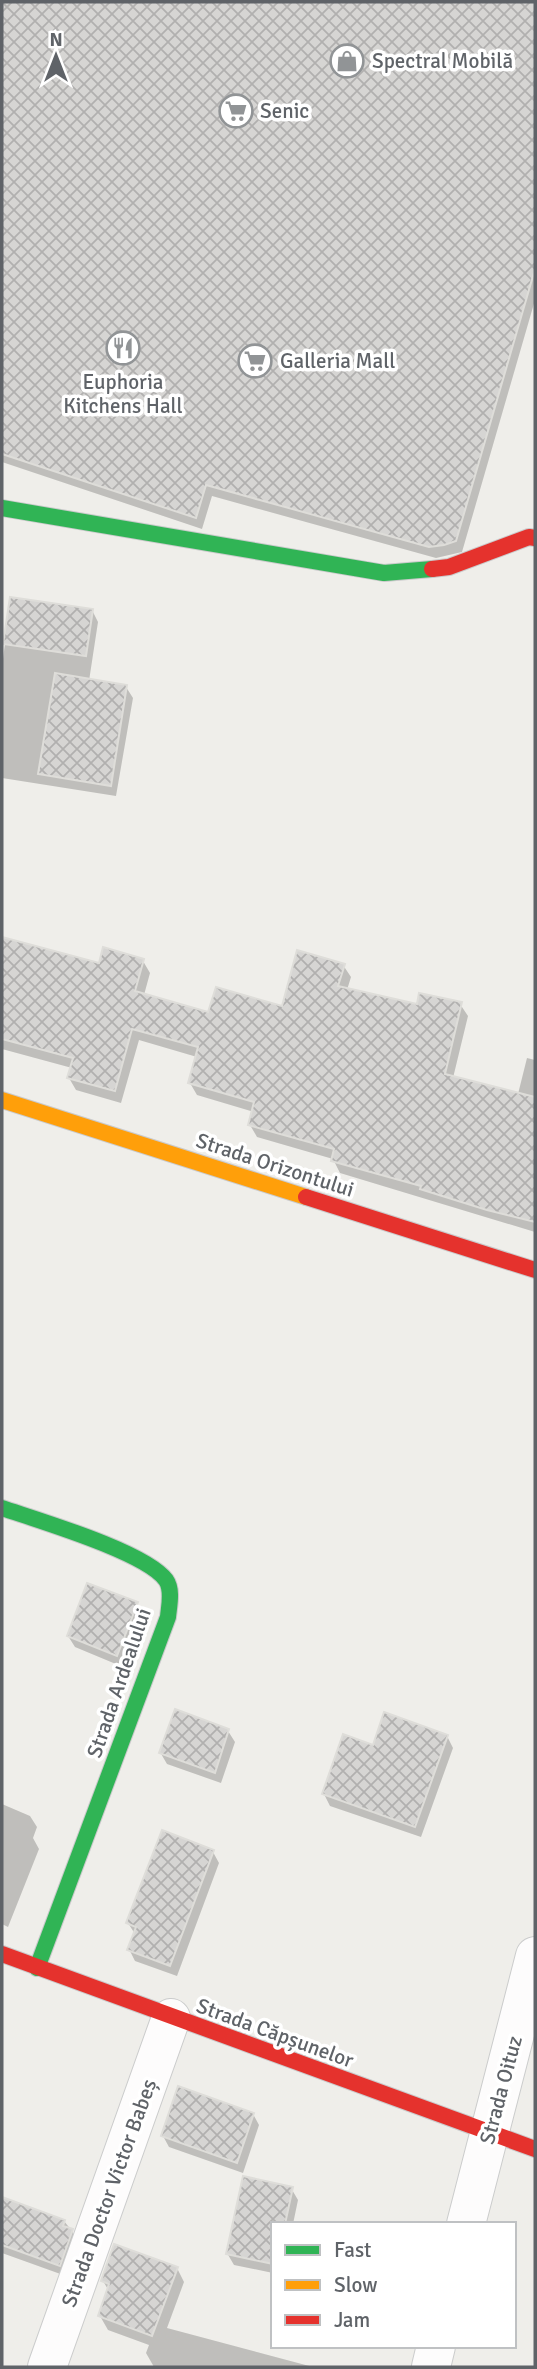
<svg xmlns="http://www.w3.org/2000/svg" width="537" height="2369" font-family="Signika,sans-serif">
<defs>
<pattern id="building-cross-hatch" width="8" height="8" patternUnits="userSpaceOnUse" patternTransform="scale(1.75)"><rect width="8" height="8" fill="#d6d5d3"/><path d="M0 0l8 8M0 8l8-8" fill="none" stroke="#b1b0af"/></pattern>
</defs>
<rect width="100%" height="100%" fill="#efeeea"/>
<path fill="#0003" d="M2,2H535V300L462,552L436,558L212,496L202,529L2,462Z
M11,599L92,610L98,622L89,681L126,687L133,698L116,796L2,778V666Z
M2,939L100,965L143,961L150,973L144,995L210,1014L283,1008L343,965L351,977L347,990L418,1007L460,1004L468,1016L453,1078L518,1094L527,1058L535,1060V1232L340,1173L333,1159L257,1137L250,1125L254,1112L197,1095L190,1083L197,1057L139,1040L121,1103L76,1090L69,1078L72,1068L2,1049Z
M137,1603L143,1615L123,1667L75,1647L68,1636Z
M228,1731L235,1742L221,1783L167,1764L160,1752Z
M447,1736L453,1748L421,1837L330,1806L324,1794L374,1747Z
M2,1804L30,1816L37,1827L33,1838L39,1849L8,1927L2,1924Z
M213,1852L219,1863L177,1976L135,1961L129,1949L135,1934L128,1923Z
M253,2114L259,2125L243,2173L169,2147L163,2136Z
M291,2188L298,2200L293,2224H273V2273L234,2265L227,2253Z
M2,2199L64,2221L72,2231L78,2242L66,2276L2,2253Z
M177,2268L184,2282L167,2328L313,2367H154L146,2353L149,2345L108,2330L100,2316L109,2291L103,2281Z"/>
<path fill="url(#building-cross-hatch)" stroke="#deddd9" stroke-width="2" d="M2,2H535V269L456,541L444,545L429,547L206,485L196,518L2,454Z
M10,597L93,609L86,656L3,644Z
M55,673L127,685L111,786L38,774Z
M2,937L99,963L103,947L144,959L135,991L208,1012L216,987L282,1006L297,950L345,964L338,986L417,1004L419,993L462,1002L445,1074L535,1097V1222L487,1210L420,1189L421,1186L331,1161L334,1149L248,1125L254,1102L188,1083L198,1047L132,1029L115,1091L67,1078L73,1058L2,1039Z
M87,1583L138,1602L117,1656L67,1636Z
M175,1709L229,1729L215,1773L159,1753Z
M384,1712L448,1735L415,1827L322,1794L343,1734L373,1745Z
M162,1830L214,1850L170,1966L127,1950L136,1927L126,1923Z
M178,2086L254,2113L237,2163L161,2136Z
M243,2176L293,2187L285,2224H273V2264L226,2254Z
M2,2197L65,2220L63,2226L73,2229L60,2266L2,2245Z
M114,2244L178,2267L152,2336L98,2316L109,2284L101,2281Z"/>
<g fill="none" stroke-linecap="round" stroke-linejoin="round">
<defs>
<path id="street" d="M466,2224L535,1956
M47,2367L171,2018
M431,2367L436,2346"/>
<path id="fast" d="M2,508L384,573L432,569
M2,1508C37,1520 146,1552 166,1580C173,1590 169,1606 168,1617L37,1968"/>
<path id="slow" d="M2,1100L306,1197"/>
<path id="jam" d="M432,569L449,567L529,537L535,538
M306,1197L535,1270
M2,1954L535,2149"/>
</defs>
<use href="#street" stroke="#cbcccc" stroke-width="40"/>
<use href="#fast" stroke="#cacacb" stroke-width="18"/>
<use href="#slow" stroke="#cacacb" stroke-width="18"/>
<use href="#jam" stroke="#cacacb" stroke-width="18"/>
<use href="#street" stroke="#fdfcfc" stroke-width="38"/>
<use href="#fast" stroke="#30b455" stroke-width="16"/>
<use href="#slow" stroke="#ff9f0a" stroke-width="16"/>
<use href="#jam" stroke="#e5322d" stroke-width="16"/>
</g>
<defs>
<symbol id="shop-ring" viewBox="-11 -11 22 22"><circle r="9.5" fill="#fff" stroke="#919496" stroke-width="1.5"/><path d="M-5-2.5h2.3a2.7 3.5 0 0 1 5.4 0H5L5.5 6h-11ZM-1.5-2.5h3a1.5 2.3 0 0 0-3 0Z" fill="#919496"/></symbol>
<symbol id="supermarket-ring" viewBox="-11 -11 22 22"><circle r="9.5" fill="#fff" stroke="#919496" stroke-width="1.5"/><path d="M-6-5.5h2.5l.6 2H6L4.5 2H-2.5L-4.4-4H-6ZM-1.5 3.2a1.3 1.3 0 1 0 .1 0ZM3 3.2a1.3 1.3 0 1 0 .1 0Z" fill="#919496"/></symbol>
<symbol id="restaurant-ring" viewBox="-11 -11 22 22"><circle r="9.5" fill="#fff" stroke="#919496" stroke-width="1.5"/><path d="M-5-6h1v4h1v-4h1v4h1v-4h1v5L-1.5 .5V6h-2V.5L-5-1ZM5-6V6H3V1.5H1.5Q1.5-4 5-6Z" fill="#919496"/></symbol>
</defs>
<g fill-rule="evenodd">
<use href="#shop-ring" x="328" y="42" width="38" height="38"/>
<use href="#supermarket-ring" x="217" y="92" width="38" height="38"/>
<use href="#restaurant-ring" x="104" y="329" width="38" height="38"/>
<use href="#supermarket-ring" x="236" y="342" width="38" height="38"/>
</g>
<g text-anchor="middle" stroke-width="7" stroke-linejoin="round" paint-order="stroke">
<g font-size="21" fill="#5f6368" stroke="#fff" text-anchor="start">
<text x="372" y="68">Spectral Mobilă</text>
<text x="260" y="118">Senic</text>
<text x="280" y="368">Galleria Mall</text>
<text x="123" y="389" text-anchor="middle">Euphoria<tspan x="123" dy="24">Kitchens Hall</tspan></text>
</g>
<g font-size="21" fill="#5f6368" stroke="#fff">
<text transform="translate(275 1165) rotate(18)" y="7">Strada Orizontului</text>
<text transform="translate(119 1683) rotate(-71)" y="7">Strada Ardealului</text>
<text transform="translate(275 2033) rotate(20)" y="7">Strada Căpșunelor</text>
<text transform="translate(501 2090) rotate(-75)" y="7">Strada Oituz</text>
<text transform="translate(109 2193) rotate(-70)" y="7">Strada Doctor Victor Babeș</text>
</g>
</g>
<rect width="537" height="2369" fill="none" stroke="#5f6368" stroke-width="7"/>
<rect x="271" y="2222" width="245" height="126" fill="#ffffff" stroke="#bfc1c3" stroke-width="2"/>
<rect x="285" y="2245" width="35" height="10" fill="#30b455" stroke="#bfc1c3" stroke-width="2"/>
<text x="334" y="2257" font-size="21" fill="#5f6368">Fast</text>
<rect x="285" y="2280" width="35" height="10" fill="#ff9f0a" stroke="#bfc1c3" stroke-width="2"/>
<text x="334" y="2292" font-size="21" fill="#5f6368">Slow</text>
<rect x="285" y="2315" width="35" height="10" fill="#e5322d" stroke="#bfc1c3" stroke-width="2"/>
<text x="334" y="2327" font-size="21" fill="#5f6368">Jam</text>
<g transform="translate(56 56)" stroke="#ffffff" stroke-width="5" paint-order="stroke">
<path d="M0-5L12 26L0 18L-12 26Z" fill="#5f6368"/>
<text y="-10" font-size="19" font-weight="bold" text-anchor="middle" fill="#5f6368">N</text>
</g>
</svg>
